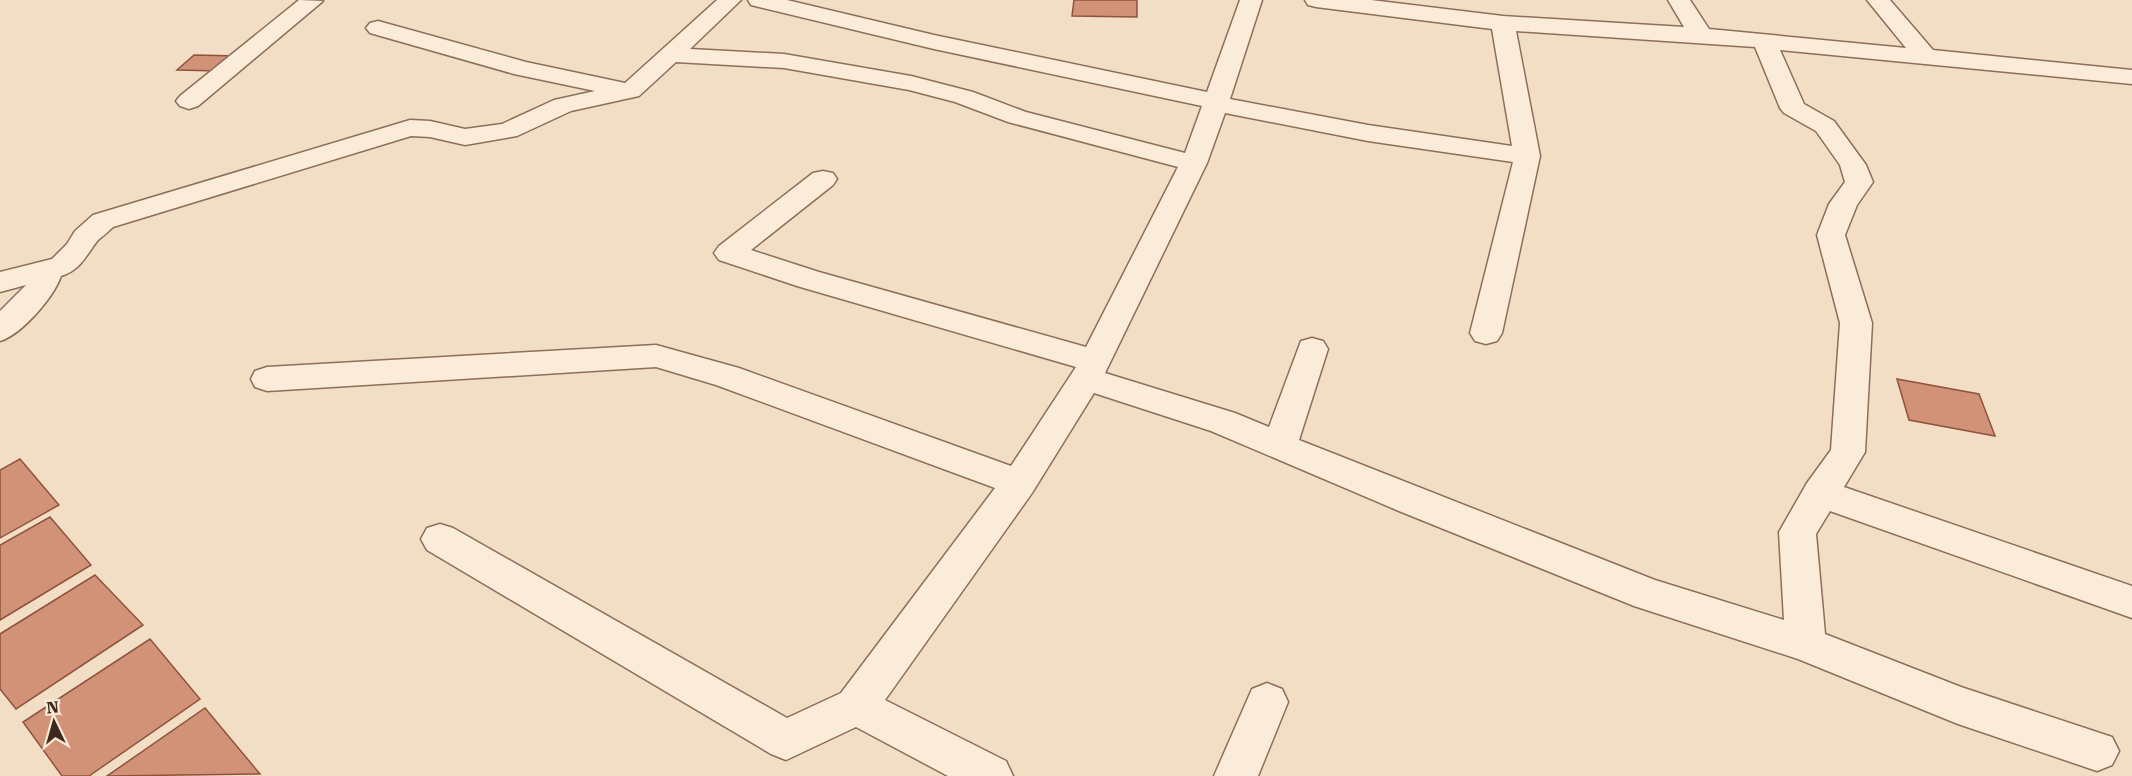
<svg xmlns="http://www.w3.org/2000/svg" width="2132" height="776" font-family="'Roboto Serif',serif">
<rect width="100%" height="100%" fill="#f1dec4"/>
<path fill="#d29278" stroke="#8f533d" stroke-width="1.5" d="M1074,0H1137V17L1072,16Z
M194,55L237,56L220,71L177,70Z
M1897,379L1979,394L1995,436L1909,420Z
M20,459L59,505L0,538V470Z
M50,517L91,565L0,620V545Z
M95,575L143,625L16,709L0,689V634Z
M150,639L200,699L89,776H62L23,722Z
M205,708L260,774L107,776Z"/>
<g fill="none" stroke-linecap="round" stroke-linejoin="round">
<defs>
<path id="street" d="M299,0L323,1L198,106L189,109L180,106L176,101L180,96Z
M717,0H741L690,49L784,54L911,76L973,92L1026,112L1185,153L1202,106L934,49L751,5L748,0H787L934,35L1207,92L1240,0H1262L1230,99L1368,125L1512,146L1492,29L1316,7L1308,5L1305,0H1371L1503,16L1684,27L1668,0H1690L1709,29L1906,48L1867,0H1890L1933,50L2132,70V84L1780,50L1804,104L1834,121L1866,165L1873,182L1857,205L1845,235L1872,323L1865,452L1844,487L2132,586V618L1830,511L1816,534L1825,634L1961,687L2112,737L2119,751L2112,765L2097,771L1958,724L1798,659L1634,606L1399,511L1211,431L1094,393L1032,493L885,700L1006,761L1013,776H948L856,727L786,760L771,754L427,550L421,539L427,528L440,524L453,528L787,718L841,693L995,488L716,385L656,367L267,391L255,387L251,379L255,371L267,367L656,345L739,368L1011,466L1076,367L797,286L719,260L714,253L719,246L813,173L823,171L833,173L837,179L833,185L751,250L819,272L1086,347L1178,167L1008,122L955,102L909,90L784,68L676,62L639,96L571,111L517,136L465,145L430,137L411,136L113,227C108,232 103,236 98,240C86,255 81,270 61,276C54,297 21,335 0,341V311L26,285L0,292V272L52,259L67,244L75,231L93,215L410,120L430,121L465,129L502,124L554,100L595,91L514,74L370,33L366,28L370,23L378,21L526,62L625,83ZM1516,31L1755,47L1780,108L1784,113L1816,131L1840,165L1845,182L1829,204L1817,235L1840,323L1831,450L1807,483L1779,532L1784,620L1655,580L1299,440L1328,349L1323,341L1312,338L1301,341L1269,427L1235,413L1105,373L1207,163L1225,113L1368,141L1513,162L1470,333L1475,341L1486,344L1497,341L1502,333L1540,156Z
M1267,683L1282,689L1288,702L1258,776H1214L1252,689Z"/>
</defs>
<use href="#street" stroke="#8e6e59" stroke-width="3"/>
<use href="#street" fill="#fbecd9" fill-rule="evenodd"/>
</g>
<g transform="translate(54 722) rotate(355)" stroke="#f8e9d5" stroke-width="4.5" paint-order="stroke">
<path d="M0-4.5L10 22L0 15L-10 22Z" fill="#3d291e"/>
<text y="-9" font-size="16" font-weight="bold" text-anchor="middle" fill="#3d291e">N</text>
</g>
</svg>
